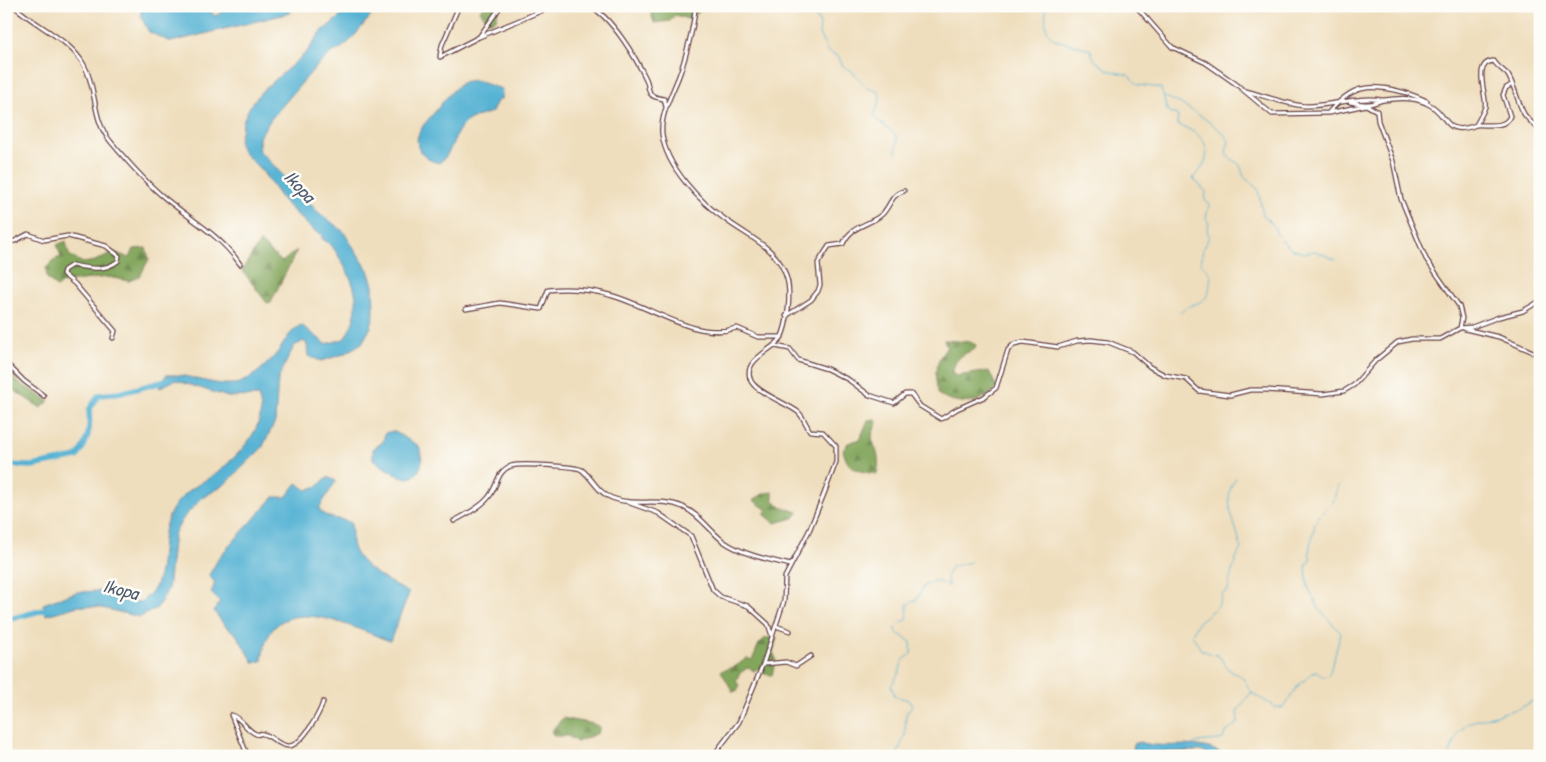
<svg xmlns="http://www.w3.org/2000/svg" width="1546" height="762" font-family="'Patrick Hand',sans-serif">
<defs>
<pattern id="forest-firs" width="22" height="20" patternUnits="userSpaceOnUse" patternTransform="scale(1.25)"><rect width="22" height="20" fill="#82a65c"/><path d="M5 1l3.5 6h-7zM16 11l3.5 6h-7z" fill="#6c874c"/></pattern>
</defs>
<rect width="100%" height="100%" fill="#fdfcf7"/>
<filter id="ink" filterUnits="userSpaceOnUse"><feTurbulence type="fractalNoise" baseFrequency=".02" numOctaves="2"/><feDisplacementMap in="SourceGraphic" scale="10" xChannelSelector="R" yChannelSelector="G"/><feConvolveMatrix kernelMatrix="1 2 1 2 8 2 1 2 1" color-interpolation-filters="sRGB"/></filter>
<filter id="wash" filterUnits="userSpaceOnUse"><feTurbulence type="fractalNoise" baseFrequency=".0096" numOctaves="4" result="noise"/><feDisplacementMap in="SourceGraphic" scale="20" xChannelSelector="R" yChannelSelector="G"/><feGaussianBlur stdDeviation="1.12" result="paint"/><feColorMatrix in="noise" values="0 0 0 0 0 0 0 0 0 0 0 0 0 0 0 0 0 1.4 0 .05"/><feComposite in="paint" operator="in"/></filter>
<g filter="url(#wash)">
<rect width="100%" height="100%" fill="#efdebd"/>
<path fill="url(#forest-firs)" stroke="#666244" d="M483,6H499L496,19L490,23L480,11Z
M649,6H699L700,11L691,20L675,15L670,21L654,23Z
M66,241L69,255L83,263L95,261L113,252L130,258L134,249L146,248L149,259L140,276L129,281L108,277L65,282L56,287L47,278L46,268L55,259L61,257L57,245Z
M260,242L282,262L297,250L271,302L267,303L242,270Z
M944,340L970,342L976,345L974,350C961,354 954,360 952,374L957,376L989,371L997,388C980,405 960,406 939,395C933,376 935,363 947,347Z
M6,368L15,373L14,380L49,401L41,408L10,388L6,390Z
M875,419L877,423C867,441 875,441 878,457C879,463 878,469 877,474C857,471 848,471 843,450L848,443L860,439L868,420Z
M773,492V499L781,507L798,512L794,518L775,523L764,514L767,510L753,500L765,493Z
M777,637L773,652L776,659L772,675L764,674L759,668L753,671L749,667L740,673L736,680L739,686L738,690L733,692L721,671L736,666L747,658L752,660L759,644L765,638Z
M563,718C576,722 589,721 600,727L598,733L577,742L568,736H554L551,731Z"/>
<path fill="#56b3d4" stroke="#506980" d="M141,6H206L215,16L232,6H293L290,13L171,42L149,32L141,17Z
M353,6H379L351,40L340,49L331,53L313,70L271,119L259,137V150L318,212L343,231L368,270L373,285L374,313L371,327L362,343L344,354L321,361L308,356L307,345L304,341L294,346L278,379L275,422L262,448L224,485L202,498L184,517L174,534L168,589L157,608L140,617L98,607L78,606L46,615L43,604L77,592L98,591L123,601L141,602C146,597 154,591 156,585C168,553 154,528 181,498C193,485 211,479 224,467C243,450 269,423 258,396L228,397L175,380L159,388L166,375C190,373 208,386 234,384C248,383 268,364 277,353C286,342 288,332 301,325L326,344L344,339C362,312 359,290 342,262C336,252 333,244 322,239V235L313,230L284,202L262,171L241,150L239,140L244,119L250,106L261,92L307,52L320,33Z
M474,80L502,89L501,99L497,101L492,112C484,115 472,117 466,122C452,133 454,153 439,163C431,161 424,158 420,151C410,134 429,120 438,108C445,99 453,89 463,82C466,81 470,81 474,80Z
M393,431L419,446C422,456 424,464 417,473C407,487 383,466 373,459V449L383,442L385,433Z
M327,477L336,481L319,508C327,522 339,516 351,523C352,530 352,537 352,543C356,567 391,582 409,593L390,641C348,626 269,584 262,661L254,663L236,634L225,626L214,611L220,602L211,593L215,583L209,575L220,556L274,497H286L297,483L306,490L318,486Z
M1139,742C1167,751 1199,737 1225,756H1214L1200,751L1143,752L1139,756H1132L1134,744Z"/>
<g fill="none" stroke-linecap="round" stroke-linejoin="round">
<path stroke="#56b3d4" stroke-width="1" d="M789,6L818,19L820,25L819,34L828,52L838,56L843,66L851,70L867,88L879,92L880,100L874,117L897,136L896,153
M1045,6L1046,9C1042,48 1061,38 1091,50L1094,60L1108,70L1128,75L1138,85L1161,88L1167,110L1178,116L1177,125C1208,133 1217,155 1193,178L1206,192L1205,200L1209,205L1206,218L1209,224L1207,229L1209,237L1203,249L1201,263L1211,275C1210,281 1210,291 1207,296C1200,306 1185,304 1180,313
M1165,97C1181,102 1220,126 1229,141L1226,151L1227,156L1240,165L1244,177L1258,189L1263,215L1275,227L1277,235L1291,249L1304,253L1315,251L1336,260
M1236,478C1219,499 1238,526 1241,549C1236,555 1228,583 1228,591L1222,594L1218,606L1198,622L1192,634L1201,650L1219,656L1228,669L1242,677L1252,693
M1192,745C1201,739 1213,742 1223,739L1225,733L1238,723L1237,711L1250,694L1252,693L1275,707L1283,708L1297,687L1315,671H1317L1323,677L1329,675L1341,633L1319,609L1308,587L1306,566L1311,560L1309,551L1315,524L1318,517L1333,502L1338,486
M896,756L905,735L906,714L912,705L908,700L895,696L891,686L900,671L902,661L911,654V642L896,632L895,628C906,614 909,629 907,605L916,600L923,587L934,580L948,586L947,576L951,567L970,562
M1449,756L1458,733L1467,723L1520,708L1540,697"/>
<path stroke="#56b3d4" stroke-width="5.5" d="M6,465L32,466L77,457C88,442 91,428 89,410L99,395L120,393L166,381
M6,620L51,608"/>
</g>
</g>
<g filter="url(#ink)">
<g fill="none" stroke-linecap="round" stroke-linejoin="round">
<defs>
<path id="street" d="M14,6C35,26 70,39 84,65C98,90 91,119 111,142C126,160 143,179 160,194C186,217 220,234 240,264
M590,6C612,18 635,56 646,79C648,83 648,89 650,93C653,98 659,98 664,99L666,107
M695,6C695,23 685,60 679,76C672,94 660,115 662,134C666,167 700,202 726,220C750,238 779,248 787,279C791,293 788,325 781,338C773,351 741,360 751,381C756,392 786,403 798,412C803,416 806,425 810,431L823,432L836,446V462L824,494L809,531L785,577L784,601L763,664L739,722L713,756
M1136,6L1172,47L1206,63L1236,84L1272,114L1329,113L1366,105L1377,111L1378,121L1393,161L1401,199L1426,259L1459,306L1462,318L1460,328
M479,37L501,6
M440,56L442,45L459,6
M440,57L479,37L553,6
M1246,91C1261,95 1292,106 1307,106C1332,106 1357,96 1382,100
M1350,102C1355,103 1360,104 1365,104C1372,105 1378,101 1384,100C1397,98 1414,97 1426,103C1450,113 1442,138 1476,125C1479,119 1483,113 1485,107C1488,97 1471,62 1494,61C1498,68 1504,70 1508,75C1515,87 1517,100 1523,112C1526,119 1535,125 1540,130
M1329,112C1337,103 1348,92 1361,89C1381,84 1410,93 1427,101
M1476,125C1487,124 1505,129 1510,116L1503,95L1506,88L1511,85
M6,242L15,241L28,234L44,240L68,236L106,246L119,256L118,261C104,272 88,268 72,265L64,270L63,274L75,284L115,331L113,338
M466,309L500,303L541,309L548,290C568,288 593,290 613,296C652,307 696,341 737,328L758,337H782
M786,316L811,300L818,291L820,285L818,263L829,246L843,244C851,226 866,226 880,216C890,209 890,194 904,191
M1465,329L1499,337L1540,355
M775,346L790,349L798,360L827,369L849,380L869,395L894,403L905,394H911L920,406L941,419L957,409L984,397L996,388L1008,350L1014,344L1023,342L1058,347L1077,341L1091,340L1108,342L1133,352L1150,367L1165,375L1186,379L1199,391L1230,395L1250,390H1266L1323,394L1344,391L1354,385L1376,360L1398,342L1412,339H1440L1460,328L1472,327L1499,317L1523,311L1540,301
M6,363L24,381L44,396
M627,502L658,513L691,536L713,590L721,597L748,606L768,624L772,636
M454,521C465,515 480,508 488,498C498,487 496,471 511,466C520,463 576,466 582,470C593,479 598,493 612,498C634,507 660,497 683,507C700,515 709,530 723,541C741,554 769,560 791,565
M776,626L790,631
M764,664L786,662L796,666L811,656
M247,754L231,715C242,718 246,730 256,734C261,736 257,732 263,734C272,736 277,745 288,746C301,747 320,713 323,702
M245,756H256"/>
</defs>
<use href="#street" stroke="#633c41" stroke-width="5.5"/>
<use href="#street" stroke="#fff" stroke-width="3"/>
</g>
</g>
<g text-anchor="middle" stroke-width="5" stroke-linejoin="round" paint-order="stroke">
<g font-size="19" font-style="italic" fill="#4f5a6f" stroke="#fdfcf7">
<text transform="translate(300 186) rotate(47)" y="7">Ikopa</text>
<text transform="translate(121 589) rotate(14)" y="7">Ikopa</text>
</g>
</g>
<rect width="1546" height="762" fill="none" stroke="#fdfcf7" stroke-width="25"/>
</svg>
